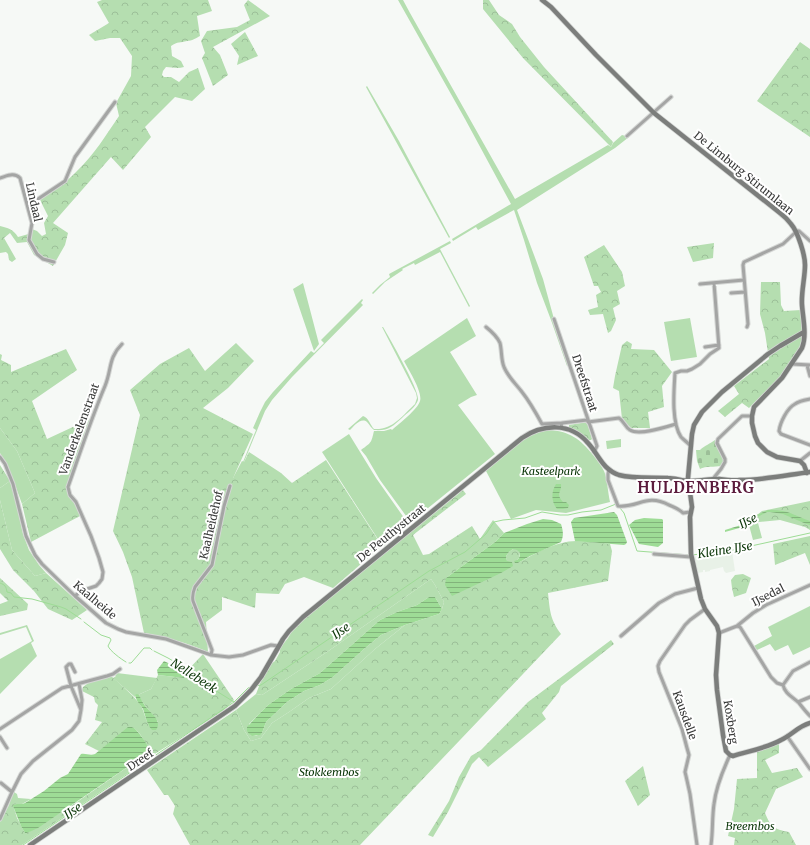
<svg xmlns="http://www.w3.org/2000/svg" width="810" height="845" font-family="Merriweather,serif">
<defs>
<pattern id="forest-crowns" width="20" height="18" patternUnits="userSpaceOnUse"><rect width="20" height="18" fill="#b5deb0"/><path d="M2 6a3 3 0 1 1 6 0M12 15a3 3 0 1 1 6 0" fill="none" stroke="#9cbf98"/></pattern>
<pattern id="cemetery-stones" width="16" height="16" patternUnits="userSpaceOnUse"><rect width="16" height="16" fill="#b5deb0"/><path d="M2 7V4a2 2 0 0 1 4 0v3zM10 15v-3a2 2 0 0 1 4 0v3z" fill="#9cbf98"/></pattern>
<pattern id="water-rules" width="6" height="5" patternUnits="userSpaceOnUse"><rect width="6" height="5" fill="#9edc96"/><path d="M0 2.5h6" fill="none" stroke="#82b37b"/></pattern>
</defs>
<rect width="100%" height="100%" fill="#f6f9f6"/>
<path fill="#e8f1e7" d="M732,551L735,571L726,573L724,571L723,567L710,570V571L705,572V570H703V572L697,573L693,557Z"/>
<path fill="#b5deb0" d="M398,0H403L410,13L515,199L608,145L611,147L613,143L622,135L629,137L615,148L517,210L528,239L543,279L554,319L569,365L567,366L551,320L537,283L524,240L514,210L478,230L476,227L453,241L452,239L511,204L465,119Z
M367,86L399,141L450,237L449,238L366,87Z
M450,241L451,243L440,249L470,306L469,307L440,252L415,265L414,263L402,269L403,270L385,282L373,294L372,293L380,285L390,277L389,274Z
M303,283L319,344L314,351L293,289Z
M362,299L363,300L361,303L363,305L292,377L272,400L265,411L244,462H243L256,430L253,428L260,412L265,402L273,392L311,351L314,353L324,343L321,340Z
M467,318L476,336L450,352L477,395L471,397L458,405L495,454L412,521L409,520L380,480L366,456L361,450C372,442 371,443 374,431H384L391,429L392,430C399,424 418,409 420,401C423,392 408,369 404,361Z
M690,318L697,357L671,361L664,322Z
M382,327H383C389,337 420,391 418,400C416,407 407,413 402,418C392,427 388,431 374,430C371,428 370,425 367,422C361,417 354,426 350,430L348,429L363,416C369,418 370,425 374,429C393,430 402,416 415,404L417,398L416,393Z
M0,428L17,451L35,493L22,504L14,482L8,468L0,453Z
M548,430C570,431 580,439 593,455C597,460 601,465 604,471C607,477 608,493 610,502L566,513L536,510L511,519L486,471C504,456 524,433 548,430Z
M349,434L376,478L407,522L383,547L322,452Z
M621,439V447L607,449L606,441Z
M10,481L16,502L23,534L29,550L39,565L46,573L35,576L12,550L0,500V488Z
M758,523L762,538L753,540L749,525Z
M431,579L435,585L444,602L442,609L435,597H429L417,605L397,612L380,620L320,673L291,689L268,705L249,724L250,735L256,736L262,733L266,722L287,702L304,691L320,685L333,677L364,649L381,635L405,625L375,649L331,689L309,698L289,712L272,723L261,738L251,741L244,730L236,710L256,694L262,695L327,652Z
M810,606V647L793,655L788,645L775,651L770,644L757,650L754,646L772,636L768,627Z
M27,625L34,641L31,643L37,656L0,694V659L32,641L26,627L0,635V633Z
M117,673L157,678L151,689L140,694L139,696L138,695H135V697L113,678L116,676L115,675L117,674Z"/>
<path fill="url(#forest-crowns)" d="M102,0H208L212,11L197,16L200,36C196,38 192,41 187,41C180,43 178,41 171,46L172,56L181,61L184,67C177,69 172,67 166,67L163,71L162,75L164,77H171L179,82L189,72L198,68L205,89L192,101L175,97L145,127L151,137L123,170L111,157L53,223L68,233L65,245L53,266L34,255L27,242L17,243L10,233L4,238L16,259L12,262L9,260L8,254L6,252L0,253V226C8,228 13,229 18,237L32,233V229L37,231L42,236L46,234L44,223L48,216L40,200C53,191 66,183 77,171C94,155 106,135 119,116L116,103L131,76L132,56L120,38H110L95,41L89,35L109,23L97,2Z
M248,0L270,16L213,47L220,55L228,75L213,86L202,58L205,53L201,41L207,31L237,27L250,20L244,5Z
M483,0H489L499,15L512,24L520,37L544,67L613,142L611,147L523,58L483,9Z
M245,32L258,56L237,65L239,56L231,44Z
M800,42L810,49V137L757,101Z
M714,243L713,258L693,262L687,247Z
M604,245L622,272L625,286L617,291L620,304L613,308L616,320L611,331L608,333L603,314L590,315L588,310L598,307L596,295L601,292L598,286H594L584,257Z
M761,282H780L781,305L784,311L801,310L803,344L780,377L749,408L742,403L725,417L718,411L739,394L734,386L769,359L765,333L760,314Z
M627,341L632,344L631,349L654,350L672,372L662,386L664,407L648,412L650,428H631L622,419L619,391L613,388L615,376L622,345Z
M236,343L254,361L228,388L203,408L253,434L233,478L242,461L244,462L249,452L281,473L292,483L326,460L382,546L333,588L304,577L285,584L279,594L256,593L255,608L222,597V610L206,622L208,652C187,643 166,637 144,633L132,577L123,552L113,531L140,415L130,390L160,364L189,348L205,371Z
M66,349L77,370L32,401L47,439L90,419L69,488L80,516L31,542L22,504L35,493L17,451L0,428V354L2,355L1,360L11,365V372Z
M587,422L592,439L591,440H587L580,433L569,427V425Z
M0,465L10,481L0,488Z
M463,490L466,494L413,535L423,555L429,554L472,526L480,539L493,520L504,533L495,542L446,578L507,561L506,556L509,552L513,549H517L520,553L519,558L517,560L518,563C534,554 557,541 576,541C587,541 598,543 610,544L612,551L608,581L548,593C550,611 550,619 561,634L360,845H190L173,814L175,806L168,795H164L147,770L236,710L244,730L251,741L261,738L272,723L289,712L309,698L331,689L375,649L405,625L439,614L442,609L444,602L435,585L431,579L327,652L262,695L256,694L261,681L271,664L275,661L280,652V648L288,638L292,631L307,616Z
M0,500L12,550L35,576L46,573L87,610L72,620L48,609L34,591L13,570L0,549Z
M810,501V530L805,527L780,520L759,522L744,525L762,511Z
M810,536V565L805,553L775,565L773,544Z
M743,574L751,578L746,593L734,597L732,588L731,580L735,575Z
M0,578L28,604L27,610L0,616V604L8,601L0,593Z
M611,640L614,644L561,686L559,692L542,713L546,719L488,767L479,757L472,764L448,812L433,837L428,835L449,801L459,777L471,756L481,750L528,702Z
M203,654L234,700L223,711L153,755L152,757L22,845H0V822L9,805L11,798L14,792L17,794L18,798L31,799L22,804L13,805L17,818L25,833H27L74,804L145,755L147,752C147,742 140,732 132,727L112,741L99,751L85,744L102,722L95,720L98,705L95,702L94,697L82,691L83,687C90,680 102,679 111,676C121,685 131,693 139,703C144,709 145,719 149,726L158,722C155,716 151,713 147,708C144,704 141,700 139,696L140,694L151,689L158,675L184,678L186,672Z
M779,744V753L765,760L772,773L797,768L803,777L776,789L765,813C771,827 773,829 789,832L796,845H734L735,838L728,836L734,809L737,779L757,778V752Z
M643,766L650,795L638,806L625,781Z"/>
<path fill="url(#cemetery-stones)" d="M715,440L724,459V464C718,468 714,466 707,467C704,467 702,468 700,469L697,461L696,450H700C705,445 710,444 715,440Z"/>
<path fill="url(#water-rules)" d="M556,484H561C562,493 555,493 563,502H566L569,505L568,508L563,509H557C551,501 551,492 556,484Z
M768,510C788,509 793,515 810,521V525L804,523L783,514L770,512H767L754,519L743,527L725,532V530L741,525L750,518Z
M614,512L617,515L627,542L626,544L624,545L575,541L571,522L574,518Z
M644,518L662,519L663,520V543L658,547L639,544L629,525L635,520Z
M543,519L552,520L561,524C563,530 564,536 561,542L530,556L518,563H515L514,561C519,560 520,557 520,553L517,550L513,549L509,552L506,556L507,561L512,562L513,566L501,573L452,596L445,585L446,578L495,542L504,533L527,524Z
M429,597H435L442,609L439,614L405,625L381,635L364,649L333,677L320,685L304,691L287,702L266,722L262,733L260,735L252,736L249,734L247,731V727L259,714L268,705L291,689L320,673L380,620L397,612L417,605Z
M164,661L186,672L184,678L158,675L157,670Z
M135,695L137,694L139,695C141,699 144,705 147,708C153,715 162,721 156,730H152C146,723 146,717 143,709C140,704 136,701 135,695Z
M128,727C130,727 131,727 132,727C137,729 148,744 148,749C148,752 147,753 145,755L38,828L27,833H25L21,826L13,806V805L17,804H22L25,803L44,791L60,778L68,774L81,754C86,753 90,756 95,754Z"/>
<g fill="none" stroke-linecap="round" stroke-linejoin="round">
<path stroke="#9edc96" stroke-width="1" d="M620,508L624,513L637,551L689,555
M692,555L733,550L810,533
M0,583C5,585 6,586 7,592L11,593L14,597L32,599L61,607L66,609L81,619
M84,622L101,635L110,638L111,640L108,646C110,651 121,659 126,662
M154,651L168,658L185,668L194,677L234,702
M129,663H131L132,662L144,648H150L152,650
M256,686L261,685L429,571L465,552L486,534L494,522L503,520L525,518L542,512L560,515H568L582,512L601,510L616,504
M23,845L234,702L248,688L251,687"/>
<defs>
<path id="street" d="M627,136L671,97
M0,178C7,176 14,172 20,178L32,223L29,240L37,254L43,259L54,262
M27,203L35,201L65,181L75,157L115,102
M700,284L744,280
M731,293L745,292
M554,319L597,446L594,452
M486,327C491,331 497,336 500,343C502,351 501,360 504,367C508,377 516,384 522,392C530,402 536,413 542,424L562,423
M747,327L748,324L743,265L744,262L783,244L797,231H799L810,241
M705,347L719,345
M792,364L810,365
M807,365L810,376
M810,399C805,400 799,401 795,404C787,408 780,423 779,431L781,434L810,445
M588,422L619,418C624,421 625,427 630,430C639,436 666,427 676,424
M561,428L562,423L587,420
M691,446C688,443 684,440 681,437C671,422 674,390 675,373L681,371H687L692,369L700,364L710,354L719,348L714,283
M0,457L5,464L13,484L26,536L35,555L42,564L75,596L106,623L118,629L126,632L166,639L211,655L229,657L243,655L271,645L278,646
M800,461L810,453
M609,469L608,474V480L618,506C639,508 646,493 669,505C674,507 679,509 683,513L690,512
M712,480L721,469L725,462V459L717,443L718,439L742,416H752
M654,554L691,557
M75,596L81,591L96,586L99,583L102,579L103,572L99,558L91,536L76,502L70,495L68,487C80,453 91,419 105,386C112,369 108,358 122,344
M737,626L740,627L745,635L771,677L777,683L783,685
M719,633L737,626L753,613L766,605L810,585
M621,636L659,603L675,594L698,588
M211,655L212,650L193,601C192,596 193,592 195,587L212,565L213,560L224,506L230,486
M75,672L71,664H69L66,667L71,686L81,710L82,700L79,684
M783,685C785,694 793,697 799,703C803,708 806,712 810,716
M783,685L793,671L810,662
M798,702L810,697
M0,729L62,688L107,676L113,674L120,669
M787,736L810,769
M0,737L7,748
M1,783L12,792
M0,819L12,792L21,774L33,761L72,730L79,721L81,710
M697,845L690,794L686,776L685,772L689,755L687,748L682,729L659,672L658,666L660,661L685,625L690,620L705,609
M711,845C713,831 712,817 714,804C716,787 723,770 730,755"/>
<path id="secondary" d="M542,0L551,7L596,55L654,113L780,213C784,216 788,220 791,224C798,232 805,255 805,265C805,278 801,292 802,305C803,319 807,335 802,348L782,378L754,407L752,416V423L755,436L758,443L767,452L777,457L800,461L804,465L807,473
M804,332L780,346L768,354L722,392L702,412L694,425L692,434L688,478L692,507L690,517L691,554L701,599L705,609L717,626L719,633L716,675L717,690L723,735L726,751L730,755L733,756C749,751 767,748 781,740C792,735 797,727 810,723
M30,845L235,706L251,690L261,677L283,639L289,631L303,617L522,438C543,424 570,422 588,443C599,455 602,469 619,475C634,479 653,477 668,478C675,478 682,481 689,481C699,481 709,479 719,479C726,480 733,481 740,480C764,480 787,475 810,472"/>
</defs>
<use href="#street" stroke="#d4d6d4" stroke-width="5"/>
<use href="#secondary" stroke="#d4d6d4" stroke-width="6"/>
<use href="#street" stroke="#a4a5a4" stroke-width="3"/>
<use href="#secondary" stroke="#7c7e7c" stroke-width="4.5"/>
</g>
<g text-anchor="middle" stroke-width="4" stroke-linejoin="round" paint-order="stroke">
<g font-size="11" fill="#373837" stroke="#fff">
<text transform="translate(744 173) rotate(39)" y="4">De Limburg Stirumlaan</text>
<text transform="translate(34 202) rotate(77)" y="4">Lindaal</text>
<text transform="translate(585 383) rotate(72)" y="4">Dreefstraat</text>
<text transform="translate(79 429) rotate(-70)" y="4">Vanderkelenstraat</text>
<text transform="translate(211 525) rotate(-77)" y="4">Kaalheidehof</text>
<text transform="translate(391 533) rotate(-39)" y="4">De Peuthystraat</text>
<text transform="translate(768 595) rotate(-27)" y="4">IJsedal</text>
<text transform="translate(95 600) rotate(40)" y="4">Kaalheide</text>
<text transform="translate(685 715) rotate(70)" y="4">Kausdelle</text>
<text transform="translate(731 722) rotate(81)" y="4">Koxberg</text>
<text transform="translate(140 760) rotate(-34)" y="4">Dreef</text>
</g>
<g font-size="11" font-style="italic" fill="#083406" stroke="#fff">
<text x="551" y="475">Kasteelpark</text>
<text x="329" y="776">Stokkembos</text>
<text x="750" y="830">Breembos</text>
</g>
<g font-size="12" font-style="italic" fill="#0b3608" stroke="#fff">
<text transform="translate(748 521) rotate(-27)" y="4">IJse</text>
<text transform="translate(725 550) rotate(-9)" y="4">Kleine IJse</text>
<text transform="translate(341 631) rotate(-34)" y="4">IJse</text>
<text transform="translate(194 676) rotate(33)" y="4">Nellebeek</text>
<text transform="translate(73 811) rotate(-34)" y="4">IJse</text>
</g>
<g font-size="15" font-weight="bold" letter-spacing="1" fill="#5c1c3d" stroke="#fff">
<text x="696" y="493">HULDENBERG</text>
</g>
</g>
</svg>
